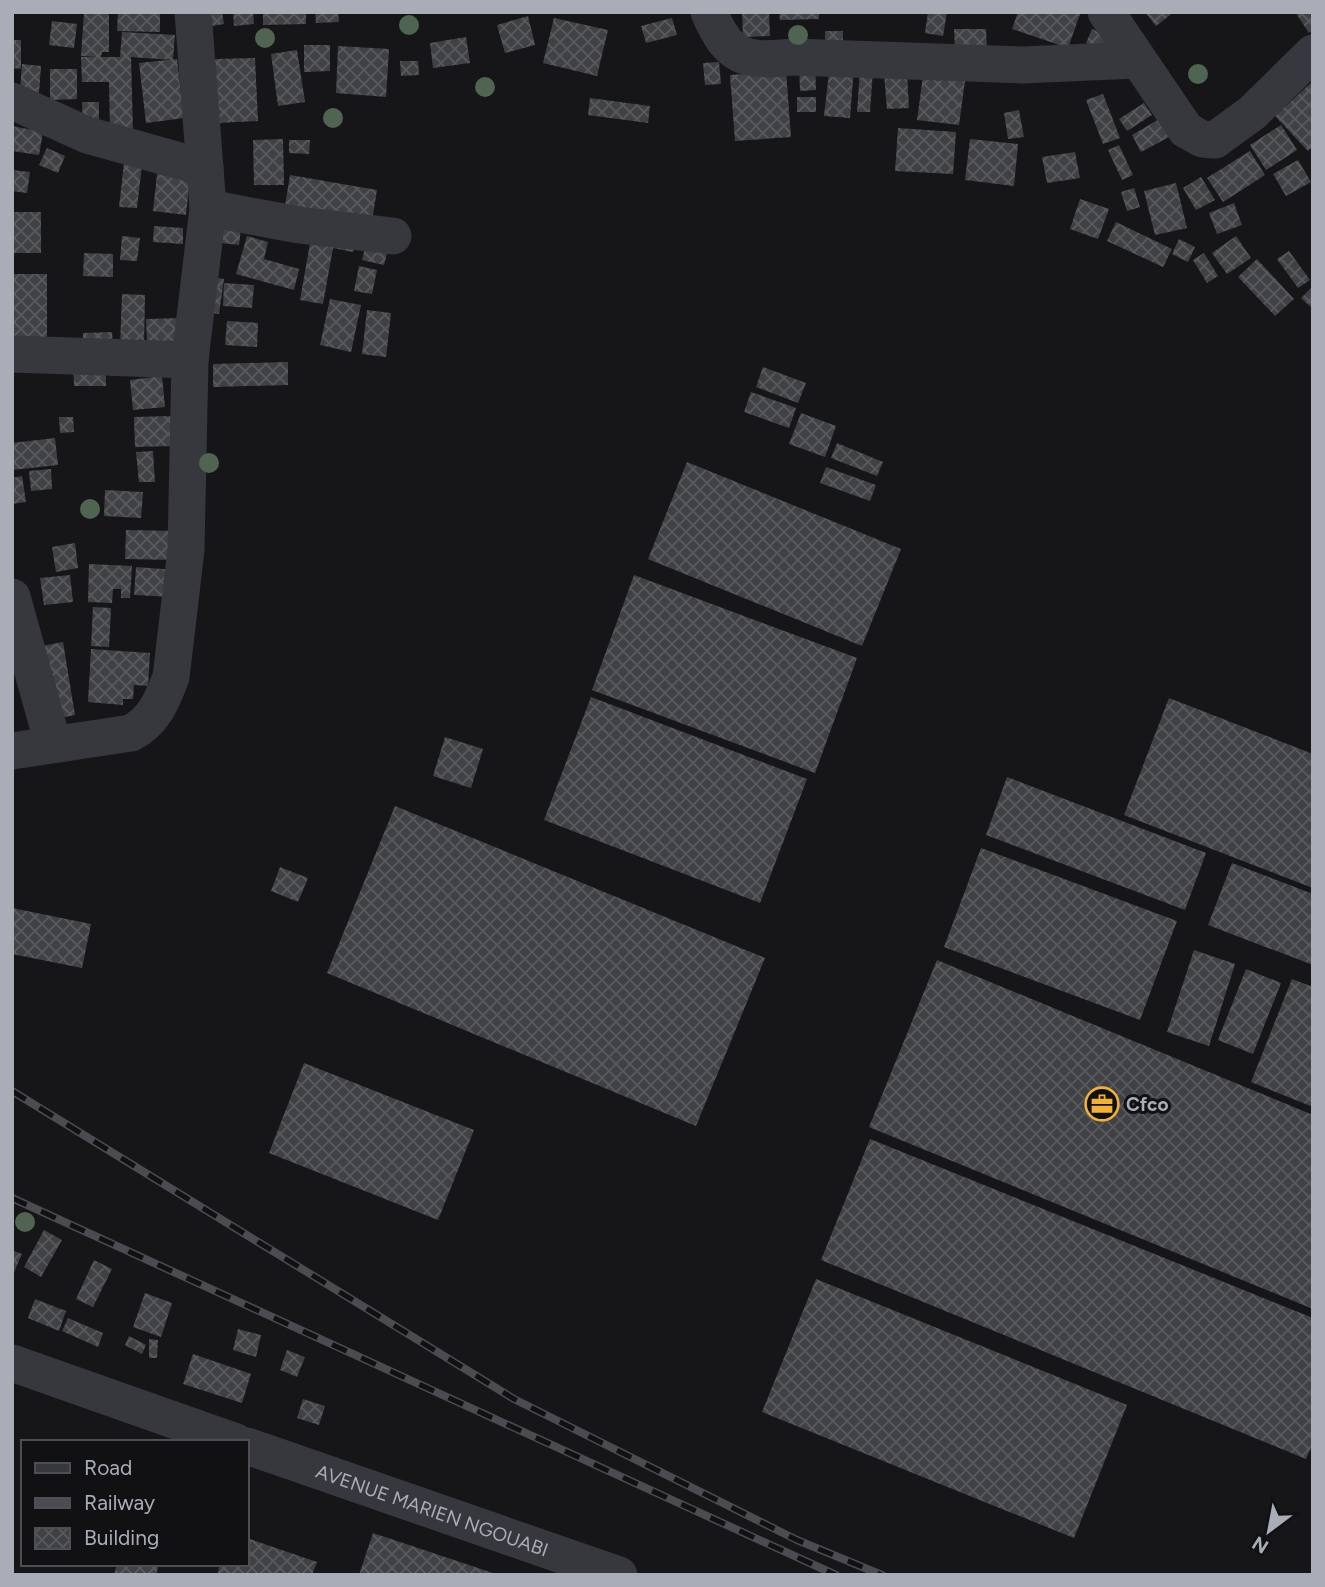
<svg xmlns="http://www.w3.org/2000/svg" width="1325" height="1587" font-family="Figtree,sans-serif">
<defs>
<pattern id="building-cross-hatch" width="8" height="8" patternUnits="userSpaceOnUse" patternTransform="scale(1.75)"><rect width="8" height="8" fill="#404145"/><path d="M0 0l8 8M0 8l8-8" fill="none" stroke="#595a5e"/></pattern>
</defs>
<rect width="100%" height="100%" fill="#161618"/>
<path fill="url(#building-cross-hatch)" d="M84,12H109V52H102L101,57H120L122,32L175,35L173,60L131,57L133,131H110L109,82H82L81,57H98L81,56Z
M118,12H160V32L117,31Z
M198,12H222L224,24L200,28Z
M233,12H253L254,24L234,26Z
M263,12H306V24L263,25Z
M315,12H338L339,22L316,23Z
M742,12H769L770,36L743,37Z
M779,12H819V19L780,20Z
M928,12H947L943,36L925,33Z
M1018,12H1075L1080,14L1068,48L1012,29Z
M1145,12H1174L1156,26Z
M1295,12H1313V30L1309,33Z
M528,16L535,45L505,53L497,25Z
M554,18L608,30L597,76L543,63Z
M672,18L677,35L646,43L641,26Z
M52,21L77,24L74,48L49,45Z
M954,29H986L987,48H955Z
M1092,29L1118,41L1110,56L1086,43Z
M825,31H843V48H825Z
M466,37L470,63L433,68L430,43Z
M12,40H21V69L12,68Z
M304,45H330V71L304,72Z
M338,46L389,49L386,97L336,93Z
M297,50L305,102L278,106L271,54Z
M255,58L258,121L217,123L215,59Z
M177,59L184,118L146,123L139,63Z
M400,61H418L419,75L401,76Z
M719,62L721,84L705,85L703,63Z
M22,64L41,66L39,93L20,92Z
M799,64H815L816,90L800,91Z
M830,64L854,67L850,118L824,116Z
M50,69H77V99L50,100Z
M860,69L873,70L870,112H857Z
M786,71L791,137L735,141L730,75Z
M907,73L909,108L887,109L884,74Z
M923,76L965,81L959,125L917,120Z
M1313,81V146L1308,151L1275,116Z
M1103,94L1120,138L1103,144L1086,100Z
M797,97H816V112H797Z
M590,98L650,106L648,123L588,115Z
M82,102H99V121L83,122Z
M1144,103L1152,115L1127,131L1119,119Z
M1019,110L1024,137L1008,139L1004,113Z
M1161,118L1171,136L1141,152L1132,135Z
M1281,125L1297,150L1266,170L1250,145Z
M12,126L43,132L39,155L12,151Z
M898,128L956,132L953,174L895,171Z
M283,139L284,185H254L253,140Z
M970,139L1018,144L1014,186L965,180Z
M289,140H310L309,154L289,153Z
M1119,145L1133,175L1122,180L1108,150Z
M47,148L65,156L58,173L39,165Z
M1250,151L1265,175L1223,202L1207,178Z
M1075,152L1080,178L1047,183L1042,157Z
M1298,160L1311,182L1286,196L1273,174Z
M124,163L142,165L137,208L119,207Z
M12,170L30,172L27,193L12,191Z
M157,174L190,178L186,215L153,211Z
M290,175L377,190L371,227L284,212Z
M1201,177L1215,200L1196,210L1183,188Z
M1176,183L1187,228L1155,235L1144,191Z
M1134,188L1140,207L1127,211L1121,192Z
M1080,199L1109,209L1098,239L1070,229Z
M1234,203L1242,225L1217,234L1209,213Z
M13,212H41V253H13Z
M225,217L242,219L239,245L221,243Z
M1116,222L1172,249L1163,267L1107,241Z
M154,226L183,228V244L153,242Z
M312,232L356,240L353,252L333,248L323,304L300,300Z
M122,236L140,238L137,261L120,260Z
M247,236L268,242L264,259L299,269L294,290L236,274Z
M1236,236L1251,258L1227,274L1212,253Z
M1179,239L1195,247L1188,262L1172,254Z
M367,240L389,245L384,265L362,260Z
M1289,251L1310,280L1298,288L1277,259Z
M84,253L113,254V277L83,276Z
M1204,253L1218,276L1207,283L1193,260Z
M1257,259L1294,299L1275,316L1238,277Z
M359,266L377,270L372,294L354,291Z
M12,274H47V339L12,340Z
M209,277L224,279L219,314L205,312Z
M224,283L254,285L252,308L223,306Z
M1313,286V309L1301,298Z
M122,294L145,295L144,347L120,346Z
M330,299L361,305L351,352L320,345Z
M367,310L391,313L386,357L362,354Z
M180,318L181,343L147,344L146,319Z
M227,321L258,323L257,347L225,345Z
M112,332L113,346L83,347V333Z
M106,362V386H74L73,363Z
M288,362V385L213,387V364Z
M763,367L806,383L798,403L756,387Z
M162,376L165,407L133,410L130,380Z
M751,392L796,408L789,428L744,412Z
M801,413L836,426L825,457L789,444Z
M171,416L173,446L135,447L134,417Z
M59,417H73L74,432L60,433Z
M55,438L58,465L12,470V443Z
M837,443L883,462L877,476L831,458Z
M153,451L155,482H139L136,452Z
M687,462L901,549L862,646L648,559Z
M826,467L876,485L870,501L820,483Z
M51,469L52,489L31,491L29,471Z
M22,476L26,502L12,504V478Z
M105,490L143,492L141,518L104,516Z
M126,530L176,531L175,560L125,559Z
M75,543L78,568L56,572L52,547Z
M89,564L132,566L130,598H121V589H113L112,603L88,602Z
M136,567L176,570L174,597L134,595Z
M70,575L73,602L44,605L40,578Z
M634,575L857,658L815,773L592,690Z
M93,607L111,608L109,647L91,646Z
M63,642L75,715L49,720L37,647Z
M91,649L150,653L148,686L134,685L133,699H123V705L88,702Z
M591,697L807,779L760,903L544,820Z
M1169,698L1313,754V888L1124,815Z
M445,737L483,749L471,788L433,776Z
M1007,777L1206,853L1185,910L986,835Z
M395,806L765,958L696,1126L327,973Z
M981,848L1177,921L1140,1020L944,947Z
M1232,863L1313,894V965L1208,925Z
M280,867L308,878L298,902L271,891Z
M12,908L91,924L82,968L12,954Z
M1194,950L1235,964L1209,1046L1167,1032Z
M937,960L1313,1115V1309L869,1127Z
M1246,969L1281,983L1253,1054L1218,1040Z
M1292,979L1313,987V1107L1251,1082Z
M304,1063L474,1130L438,1220L269,1153Z
M870,1139L1313,1318V1443L1306,1459L821,1260Z
M44,1230L62,1240L41,1277L24,1267Z
M12,1250L22,1254L12,1277Z
M94,1260L112,1269L93,1307L76,1299Z
M816,1279L1127,1405L1074,1538L762,1412Z
M145,1293L172,1303L161,1337L133,1327Z
M35,1299L66,1311L59,1331L28,1318Z
M68,1318L103,1333L98,1347L62,1331Z
M238,1329L261,1335L256,1357L233,1350Z
M129,1336L146,1345L142,1354L125,1345Z
M149,1339L158,1340L157,1358H149Z
M287,1350L305,1357L297,1377L280,1370Z
M193,1354L251,1374L242,1403L183,1384Z
M303,1399L325,1406L319,1425L297,1418Z
M373,1533L496,1574V1575H359Z
M247,1538L317,1562L312,1575H217L220,1564H247Z
M117,1564H159L156,1575H114Z"/>
<g fill="none" stroke-linecap="round" stroke-linejoin="round">
<g stroke="#37383d" stroke-width="37">
<path d="M709,12C729,59 744,62 793,57L1022,65L1136,60"/>
<path d="M1106,12L1186,130L1202,139L1215,140L1252,113L1313,53"/>
<path d="M12,101L87,135L205,168"/>
<path d="M208,208L299,225L393,236"/>
<path d="M12,354L190,360L208,208L193,12"/>
<path d="M12,597L53,744"/>
<path d="M12,751L131,733C154,721 162,701 171,677L186,550L190,360"/>
<path d="M12,1363L236,1442"/>
<path id="s1" d="M247,1446L619,1575"/>
</g>
<defs>
<path id="rail" d="M12,1091L514,1399L797,1540L882,1575
M12,1198L836,1575"/>
</defs>
<use href="#rail" stroke="#4a4c52" stroke-width="8"/>
<use href="#rail" stroke="#111113" stroke-width="5" stroke-dasharray="16" stroke-linecap="butt"/>
</g>
<g fill="#506452">
<circle cx="409" cy="25" r="10"/>
<circle cx="798" cy="35" r="10"/>
<circle cx="265" cy="38" r="10"/>
<circle cx="1198" cy="74" r="10"/>
<circle cx="485" cy="87" r="10"/>
<circle cx="333" cy="118" r="10"/>
<circle cx="209" cy="463" r="10"/>
<circle cx="90" cy="509" r="10"/>
<circle cx="25" cy="1222" r="10"/>
</g>
<defs>
<symbol id="office-ring" viewBox="-11 -11 22 22"><circle r="9.5" fill="#111113" stroke="#f2b134" stroke-width="1.5"/><path d="M-6-3h4V-5.5h4V-3h4V5H-6ZM-1-4.5V-3h2v-1.5ZM-6 0V1H6V0Z" fill="#f2b134"/></symbol>
</defs>
<g fill-rule="evenodd">
<use href="#office-ring" x="1083" y="1085" width="38" height="38"/>
</g>
<g text-anchor="middle" stroke-width="6" stroke-linejoin="round" paint-order="stroke">
<g font-size="19" font-weight="bold" fill="#a8adb8" stroke="#111113" text-anchor="start">
<text x="1126" y="1111">Cfco</text>
</g>
<g font-size="19" fill="#a8adb8" stroke="#111113">
<text dy="7" stroke="none"><textPath href="#s1" startOffset="196">AVENUE MARIEN NGOUABI</textPath></text>
</g>
</g>
<rect width="1325" height="1587" fill="none" stroke="#a8adb8" stroke-width="28"/>
<rect x="21" y="1440" width="228" height="126" fill="#111113" stroke="#4d4f55" stroke-width="2"/>
<rect x="35" y="1463" width="35" height="10" fill="#37383d" stroke="#4d4f55" stroke-width="2"/>
<text x="84" y="1475" font-size="21" fill="#a8adb8">Road</text>
<rect x="35" y="1498" width="35" height="10" fill="#4a4c52" stroke="#4d4f55" stroke-width="2"/>
<text x="84" y="1510" font-size="21" fill="#a8adb8">Railway</text>
<rect x="35" y="1528" width="35" height="21" fill="url(#building-cross-hatch)" stroke="#4d4f55" stroke-width="2"/>
<text x="84" y="1545" font-size="21" fill="#a8adb8">Building</text>
<g transform="translate(1269 1531) rotate(212)" stroke="#111113" stroke-width="5" paint-order="stroke">
<path d="M0-5L12 26L0 18L-12 26Z" fill="#a8adb8"/>
<text y="-10" font-size="19" font-weight="bold" text-anchor="middle" fill="#a8adb8">N</text>
</g>
</svg>
